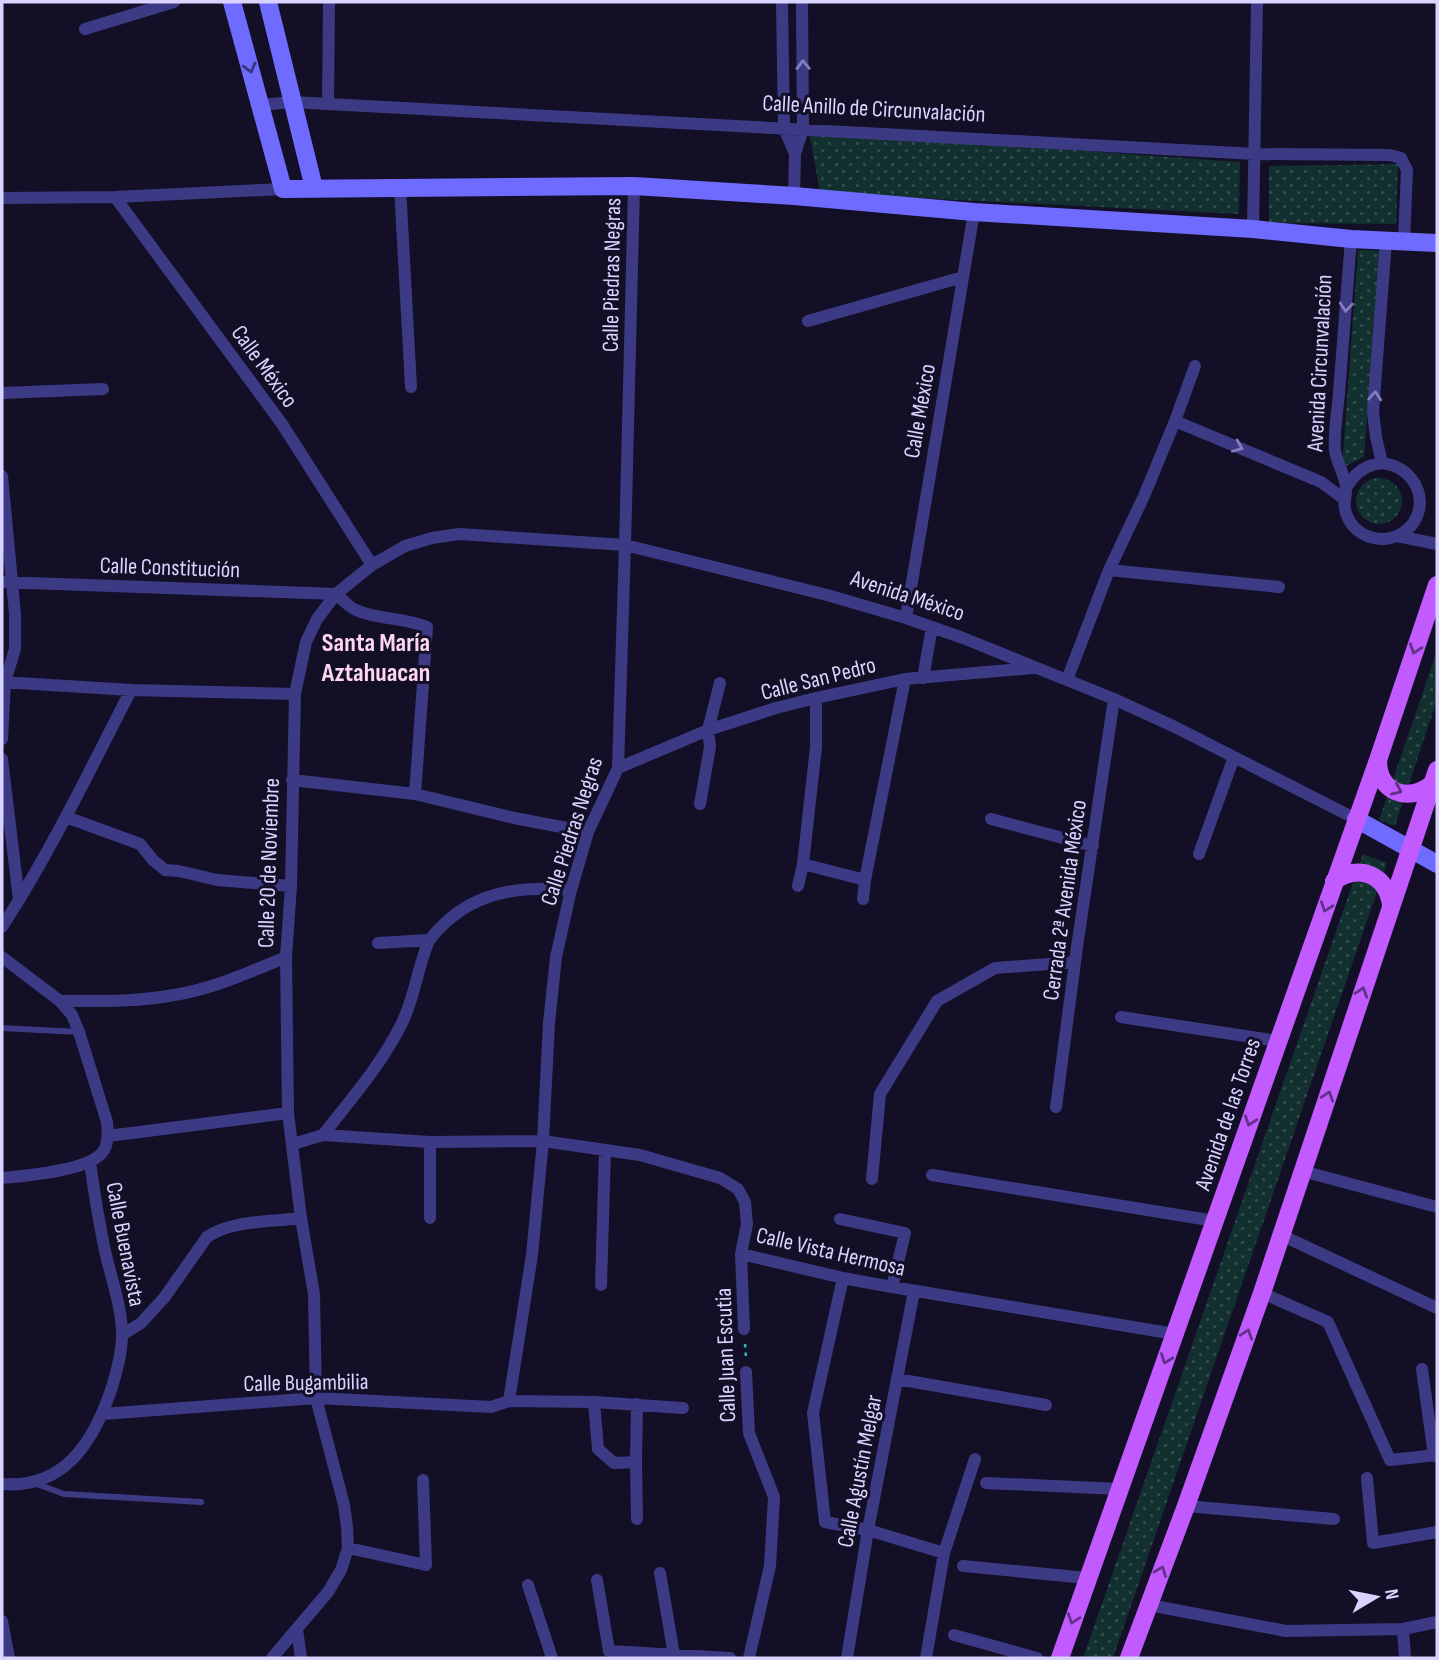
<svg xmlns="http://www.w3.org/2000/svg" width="1439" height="1660" font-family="'Sofia Sans Condensed',sans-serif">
<defs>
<pattern id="park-dots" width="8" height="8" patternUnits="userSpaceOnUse" patternTransform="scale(1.75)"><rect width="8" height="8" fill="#12302f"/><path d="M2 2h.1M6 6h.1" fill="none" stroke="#344d4e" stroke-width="1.8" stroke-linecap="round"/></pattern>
</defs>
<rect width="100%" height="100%" fill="#130f26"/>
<path fill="url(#park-dots)" d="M809,131L1240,162L1239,214L820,193Z
M1398,164L1396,224L1269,223V166Z
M1358,250L1381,251L1364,457L1342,468Z
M1356 501a23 23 0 1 1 46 0a23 23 0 1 1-46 0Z
M1437,651V700L1395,826L1379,820Z
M1363,854L1387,863L1113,1658H1083Z"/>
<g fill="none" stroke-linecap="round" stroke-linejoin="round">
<path stroke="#2fb8b0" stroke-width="2.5" stroke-dasharray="3.5 5" stroke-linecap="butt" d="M745,1344L746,1358"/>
<path stroke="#3d3a85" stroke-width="6" d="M2,1028L79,1032
M34,1483L64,1494L201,1502"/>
<path stroke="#3d3a85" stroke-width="12" d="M782,2L784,128L795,154
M85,29L174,2
M328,104L329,2
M261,105L292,102L328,104L1255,154L1390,155L1401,158L1407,170L1404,241
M400,187L411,387
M794,196L795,154L803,129L802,2
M115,197L282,424L372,565
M2,198L115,197L283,189
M1253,229L1257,2
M808,321L963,277
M2,393L103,389
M1175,421L1321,482L1344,499
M1382,463L1376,437L1373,412L1386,241
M2,476L15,614V649L5,682L2,739
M1346,488C1377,434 1439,481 1414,522C1407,532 1395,539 1382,539C1368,539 1354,531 1348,518C1341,503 1347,499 1346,487C1345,475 1337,463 1335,451C1333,438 1338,408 1339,393C1343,342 1347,291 1351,239
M1397,536L1437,544
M1109,570L1279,587
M2,582L336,594
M336,594C342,599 348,606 354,609C375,620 404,617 427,627L415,794
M906,618L974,212
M923,678L932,627
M1067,680L1109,570L1144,496L1175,421L1195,366
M2,682L131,690L295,694
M2,759L19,900
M618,768L708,730L776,708L816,698L905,679L1033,668
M292,780L415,794L514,818L588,832
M700,804L710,747L708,730L720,683
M66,817L140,844L153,860L165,870L179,871L217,880L291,886
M991,819L1093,846
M1199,854L1234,757
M803,864L865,880
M798,886L803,864L816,747V698
M863,899L865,880L905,679
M2,927C51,851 90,770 131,690
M378,943L429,940
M2,957L60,1001L72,1015L79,1032L107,1122C108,1132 109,1145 102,1153C86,1171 25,1176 2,1178
M60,1001C98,1001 137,1002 174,995C213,989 250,972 286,957
M1121,1017L1278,1041
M1056,1107L1077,947L1114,699
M323,1135C351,1099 381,1065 401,1025C414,1000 417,970 428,943C431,936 439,929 445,923C480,890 525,886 571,890
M108,1136L288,1113
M293,1144L323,1135L430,1142L543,1141L640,1155L720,1178L738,1189L745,1202L747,1224L741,1254L744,1329
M1302,1171L1437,1207
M932,1175L1215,1221
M872,1179L880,1094L937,1001L995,968L1075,962
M430,1218V1142
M840,1219L905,1233L892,1287
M1281,1235L1437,1308
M741,1254L843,1278L892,1287L1175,1334
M843,1278L813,1413L825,1522L868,1530L944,1553
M601,1285L605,1150
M1262,1293L1328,1322L1390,1460L1437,1455
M122,1335L141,1323L164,1298L207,1237C231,1220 272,1222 301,1218
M1422,1369L1434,1456
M746,1372L749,1433L774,1497L770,1566L749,1658
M897,1379L1046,1405
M509,1401L532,1255L543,1141L549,1023L556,957L571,890L588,832L618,768L625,545L634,186
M594,1402L598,1449L614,1463L636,1462L637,1519
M103,1414L316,1398L491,1407L509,1401L594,1402L683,1408
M636,1462L637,1404
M1367,1478L1373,1543L1437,1532
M986,1483L1119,1489
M2,1484C63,1489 92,1444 110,1393C116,1375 122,1354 122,1335C122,1307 111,1278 105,1251C99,1222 94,1192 90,1162
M1186,1506L1334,1519
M348,1548L426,1565L423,1480
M963,1566L1087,1578
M660,1573L674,1655
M597,1580L609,1651L730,1658
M528,1585L552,1658
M1149,1605L1286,1631L1403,1629L1437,1622
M2,1621L9,1658
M297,1629L301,1658
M1403,1629L1405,1658
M954,1635L1037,1658
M272,1658L328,1592L341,1570L348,1548L347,1527L344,1505L316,1398L314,1294L301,1218L288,1113L286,957L291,886L295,694L306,642L317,619L336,594L372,565L405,546L432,538L459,534L625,545L827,595L906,618L963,638L1114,699L1175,727L1356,819
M847,1658L868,1530L914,1291
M926,1658L944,1553L975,1459"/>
<path stroke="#6f6bff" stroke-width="18" d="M232,2L283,189L634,186L794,196L974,212L1253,229L1351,239L1437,243
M268,2L314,188
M1356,819L1437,864"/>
<path stroke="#c25bff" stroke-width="18" d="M1378,760C1378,792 1408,804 1432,784
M1334,881C1359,863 1387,875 1391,905
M1060,1658L1378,760L1437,585
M1129,1658L1186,1506L1262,1293L1437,770"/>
</g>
<defs><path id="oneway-chevron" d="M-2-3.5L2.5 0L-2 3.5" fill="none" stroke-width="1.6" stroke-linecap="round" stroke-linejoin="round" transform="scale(1.75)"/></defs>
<g stroke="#837fbc">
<use href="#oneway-chevron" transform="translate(803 65) rotate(-91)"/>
<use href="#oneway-chevron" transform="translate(1346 307) rotate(95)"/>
<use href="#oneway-chevron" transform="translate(1375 396) rotate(-86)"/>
<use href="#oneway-chevron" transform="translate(1238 447) rotate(23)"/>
</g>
<use stroke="#38347d" href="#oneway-chevron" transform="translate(250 68) rotate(75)"/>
<g stroke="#623188">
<use href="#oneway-chevron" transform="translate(1415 649) rotate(109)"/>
<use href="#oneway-chevron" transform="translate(1397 790) rotate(24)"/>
<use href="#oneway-chevron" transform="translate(1326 907) rotate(110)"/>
<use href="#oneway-chevron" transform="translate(1362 992) rotate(-72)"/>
<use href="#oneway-chevron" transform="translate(1328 1096) rotate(-71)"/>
<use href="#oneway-chevron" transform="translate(1250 1121) rotate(109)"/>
<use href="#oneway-chevron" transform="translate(1247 1334) rotate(-71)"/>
<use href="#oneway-chevron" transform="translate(1166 1359) rotate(110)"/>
<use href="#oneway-chevron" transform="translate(1161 1571) rotate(-69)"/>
<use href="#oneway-chevron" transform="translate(1073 1619) rotate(109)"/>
</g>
<g text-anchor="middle" stroke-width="6" stroke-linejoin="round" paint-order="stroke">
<g font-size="23" fill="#d9d4ff" stroke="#130f26">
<text transform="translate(874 108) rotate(3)" y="8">Calle Anillo de Circunvalación</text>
<text transform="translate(611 275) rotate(-89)" y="8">Calle Piedras Negras</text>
<text transform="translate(1319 363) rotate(-87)" y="8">Avenida Circunvalación</text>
<text transform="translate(265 366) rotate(54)" y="8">Calle México</text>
<text transform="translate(919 411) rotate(-80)" y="8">Calle México</text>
<text transform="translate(170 567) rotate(2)" y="8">Calle Constitución</text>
<text transform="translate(908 595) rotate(18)" y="8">Avenida México</text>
<text transform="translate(818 678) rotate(-14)" y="8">Calle San Pedro</text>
<text transform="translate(571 831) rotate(-72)" y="8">Calle Piedras Negras</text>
<text transform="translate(268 863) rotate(-88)" y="8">Calle 20 de Noviembre</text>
<text transform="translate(1064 900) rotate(-82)" y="8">Cerrada 2ª Avenida México</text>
<text transform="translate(1227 1114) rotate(-71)" y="8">Avenida de las Torres</text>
<text transform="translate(126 1244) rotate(79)" y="8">Calle Buenavista</text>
<text transform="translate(831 1251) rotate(13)" y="8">Calle Vista Hermosa</text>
<text transform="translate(725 1355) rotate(-92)" y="8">Calle Juan Escutia</text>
<text transform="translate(306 1382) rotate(-1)" y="8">Calle Bugambilia</text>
<text transform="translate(859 1471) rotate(-79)" y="8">Calle Agustín Melgar</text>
</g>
<g font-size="26" font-weight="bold" fill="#ffd6f0" stroke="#130f26">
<text x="376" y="651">Santa María<tspan x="376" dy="30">Aztahuacan</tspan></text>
</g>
</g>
<rect width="1439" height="1660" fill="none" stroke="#d9d4ff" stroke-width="7"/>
<g transform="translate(1376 1597) rotate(80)" stroke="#130f26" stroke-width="5" paint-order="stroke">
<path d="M0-5L12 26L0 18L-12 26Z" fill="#d9d4ff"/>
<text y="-10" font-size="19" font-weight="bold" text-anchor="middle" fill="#d9d4ff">N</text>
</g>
</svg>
